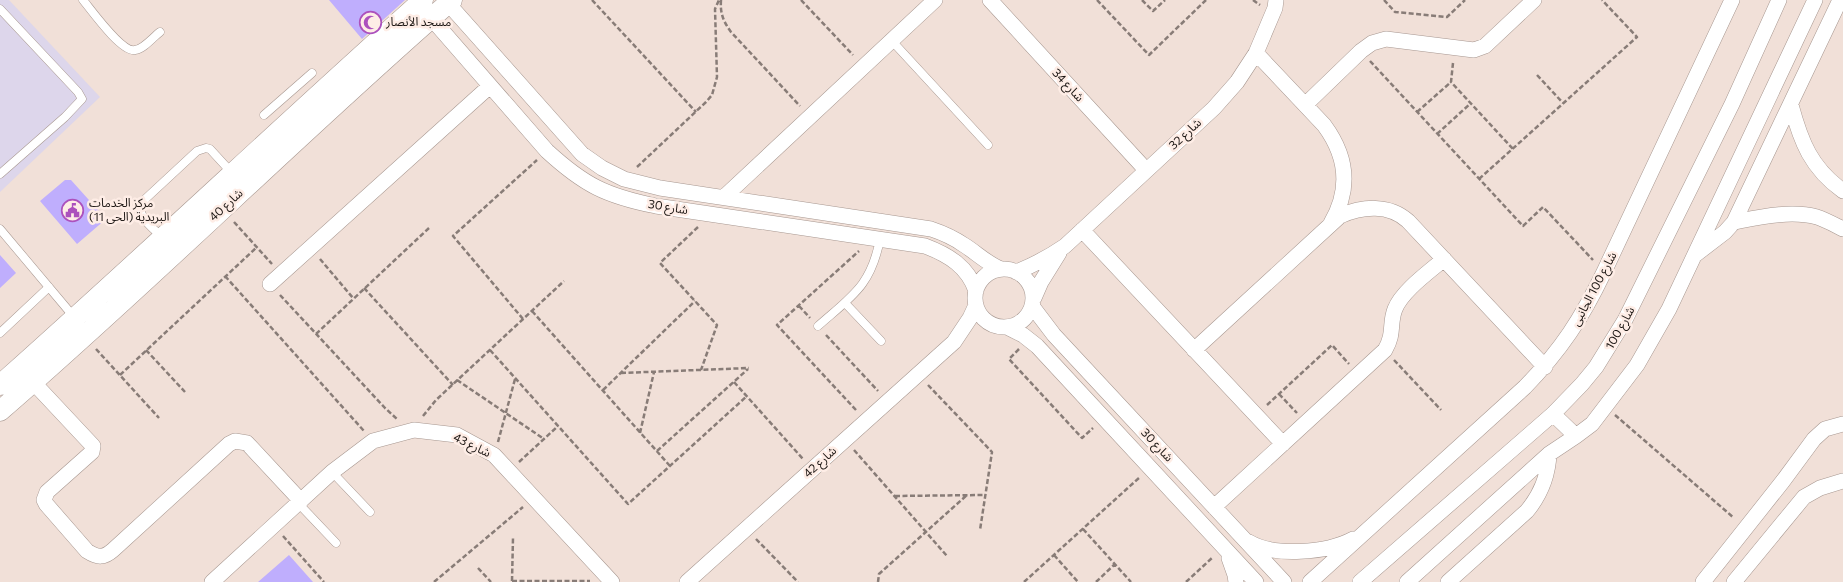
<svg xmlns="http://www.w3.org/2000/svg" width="1843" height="582" font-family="Commissioner,'Noto Sans Arabic',sans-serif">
<rect width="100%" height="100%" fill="#f1e0d8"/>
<path fill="#ddd6eb" d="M0,0H9L100,97L0,192Z"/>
<path fill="#bfaefd" d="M329,0H405L362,39Z
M65,180H71L106,219L77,244L40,201Z
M0,255L16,273L0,288Z
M289,555L313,582H258Z"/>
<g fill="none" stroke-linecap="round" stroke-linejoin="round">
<defs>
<path id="service" d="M83,0C92,11 122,53 135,50C144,49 153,37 160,32
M0,9L78,92L82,99L65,117L0,174
M892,41L988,145
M264,115L312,73
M0,229L74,317
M162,237C153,228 135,216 142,202L197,151L206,148L210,149L232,173
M845,303L881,341
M818,326C852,296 871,286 880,239
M0,333L49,287
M332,472L370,512
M298,503L336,543"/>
<path id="minor" d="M445,0L582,154L602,168L624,179L660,188L931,229C943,233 954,238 964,245C977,253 986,263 1001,269
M990,0L1146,170
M425,11L547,151C584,185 606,196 656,206L925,246C949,255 968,267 976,291
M1256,53L1324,125C1347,156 1351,189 1331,223
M1305,105L1361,51L1372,43L1386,39L1474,50L1485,46L1534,0
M1791,105C1801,142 1811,168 1843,191
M724,197L935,0
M1734,222C1760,217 1791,210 1817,217C1826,220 1835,225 1843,229
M1082,230L1283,444
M1695,255L1725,232L1734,222L1840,0
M975 298a29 29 0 1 1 58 0a29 29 0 1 1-58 0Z
M1016,272C1034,265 1049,257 1065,246L1214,108L1237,82L1256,53L1275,8L1276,0
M270,284L490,86
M1034,298L1041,282L1059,253
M1032,306L1054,335L1284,582
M1007,327L1023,335L1037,346L1256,582
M1194,350L1340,216C1363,206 1389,204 1408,221L1545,367
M33,382L93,446L92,452L47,492L44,500L46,504L87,551C98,558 104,558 113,550L229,444L235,441L247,443L301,501
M1553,414L1576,436
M1214,507L1385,350C1395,333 1389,324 1395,309C1402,291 1429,272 1444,259
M1249,542C1274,557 1327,553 1353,539
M1229,558L1235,575L1236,582
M212,582L332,472L373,441L414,430L457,435L494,455L612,582
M687,582L954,342L970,318L976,305
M1310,582L1525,387C1561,350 1582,318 1604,272L1732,0
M1360,582L1553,414L1582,384L1596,367L1625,320L1732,104L1779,0
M1407,582L1549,454L1576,436L1592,424L1637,365L1669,309L1815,0
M1448,582L1527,511C1541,494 1548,477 1549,454
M1703,582L1783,481L1814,439L1825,429L1843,424
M1734,582L1804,497L1820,488L1843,481"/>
<path id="tertiary" d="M0,385C143,258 281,127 423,0
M0,411C154,278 298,134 452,0"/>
</defs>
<use href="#service" stroke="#a79790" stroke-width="9"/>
<use href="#minor" stroke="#a79790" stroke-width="16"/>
<use href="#tertiary" stroke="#a79790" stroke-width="21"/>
<path stroke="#887c77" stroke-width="2.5" stroke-dasharray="5 2.5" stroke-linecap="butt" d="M592,0L696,112
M721,0C720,13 723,21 731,32L800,106
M801,0L853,55
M1097,0L1149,55L1206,0
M1142,0L1153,11L1165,0
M1253,0L1260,5
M1384,0L1395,12L1447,17L1465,0
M1370,61L1523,226L1543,207L1593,260
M1453,63L1451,82L1513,149
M1537,75L1563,103
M1417,112L1451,82
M1437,134L1471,103
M637,167L706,102L712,95L717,77L715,9L719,0
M1479,179L1637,37L1602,0
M234,222L272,264
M698,227L660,263L717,325L701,370
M320,259L353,298
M225,276L364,431
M364,288L453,385
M280,295L385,408L398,420
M799,306L810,318
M532,311L670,466
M523,319L453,236L537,160
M316,334L429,228
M826,335L878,391
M96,349L159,418
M1019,349L1009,359L1082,438L1093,428
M146,350L185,392
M490,350L628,504L747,396
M1394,360L1441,410
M621,373L749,368
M120,375L257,247
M457,380L544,439
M734,382L803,459
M928,385L992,452L980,530
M603,390L695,301
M1279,394L1297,413
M1267,405L1332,345L1349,364
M856,410L777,325L859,251
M1615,415L1734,518
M423,416L436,400L564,281
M640,433L654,372
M498,442L515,379
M854,450L947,556
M657,451L748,369
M519,462L558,426
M895,496L985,495
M1083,529L1131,582
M283,536L324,582
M756,539L798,582
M1054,555L1078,582
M478,568L491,582
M512,581H590
M512,581L513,538
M434,582L523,507
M878,582L879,574L967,495
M1024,582L1140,477
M1096,582L1115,564
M1186,582L1213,557"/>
<use href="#service" stroke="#fff" stroke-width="8"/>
<use href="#minor" stroke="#fff" stroke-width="15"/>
<use href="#tertiary" stroke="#fff" stroke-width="20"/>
</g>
<defs>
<symbol id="mosque-ring" viewBox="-11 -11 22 22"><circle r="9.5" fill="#feede6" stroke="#ac51bd" stroke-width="1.5"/><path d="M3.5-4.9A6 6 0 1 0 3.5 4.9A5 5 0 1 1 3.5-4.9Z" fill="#ac51bd"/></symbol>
<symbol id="civic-ring" viewBox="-11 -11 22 22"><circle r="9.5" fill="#feede6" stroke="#ac51bd" stroke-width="1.5"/><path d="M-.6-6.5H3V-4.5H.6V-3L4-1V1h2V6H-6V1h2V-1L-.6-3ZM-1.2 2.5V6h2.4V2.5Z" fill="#ac51bd"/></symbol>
</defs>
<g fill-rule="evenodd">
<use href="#mosque-ring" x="358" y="10" width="25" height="25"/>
<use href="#civic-ring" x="60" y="198" width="25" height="25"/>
</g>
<g text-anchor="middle" stroke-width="5" stroke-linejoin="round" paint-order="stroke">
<g font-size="12" fill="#1d1714" stroke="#feede6" text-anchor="start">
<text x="386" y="26">مسجد الأنصار</text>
<text x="89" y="207">مركز الخدمات<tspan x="89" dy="14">البريدية (الحى 11)</tspan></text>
</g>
<g font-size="12" fill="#1d1714" stroke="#feede6">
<text transform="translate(1068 85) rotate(47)" y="4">شارع 34</text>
<text transform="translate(1185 134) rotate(-43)" y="4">شارع 32</text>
<text transform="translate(226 205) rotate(-43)" y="4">شارع 40</text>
<text transform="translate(668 207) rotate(9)" y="4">شارع 30</text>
<text transform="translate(1594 289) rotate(-62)" y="4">شارع 100 الجانبى</text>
<text transform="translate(1620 328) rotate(-61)" y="4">شارع 100</text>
<text transform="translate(472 445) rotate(26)" y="4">شارع 43</text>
<text transform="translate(1157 445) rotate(47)" y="4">شارع 30</text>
<text transform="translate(820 462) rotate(-42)" y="4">شارع 42</text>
</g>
</g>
</svg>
